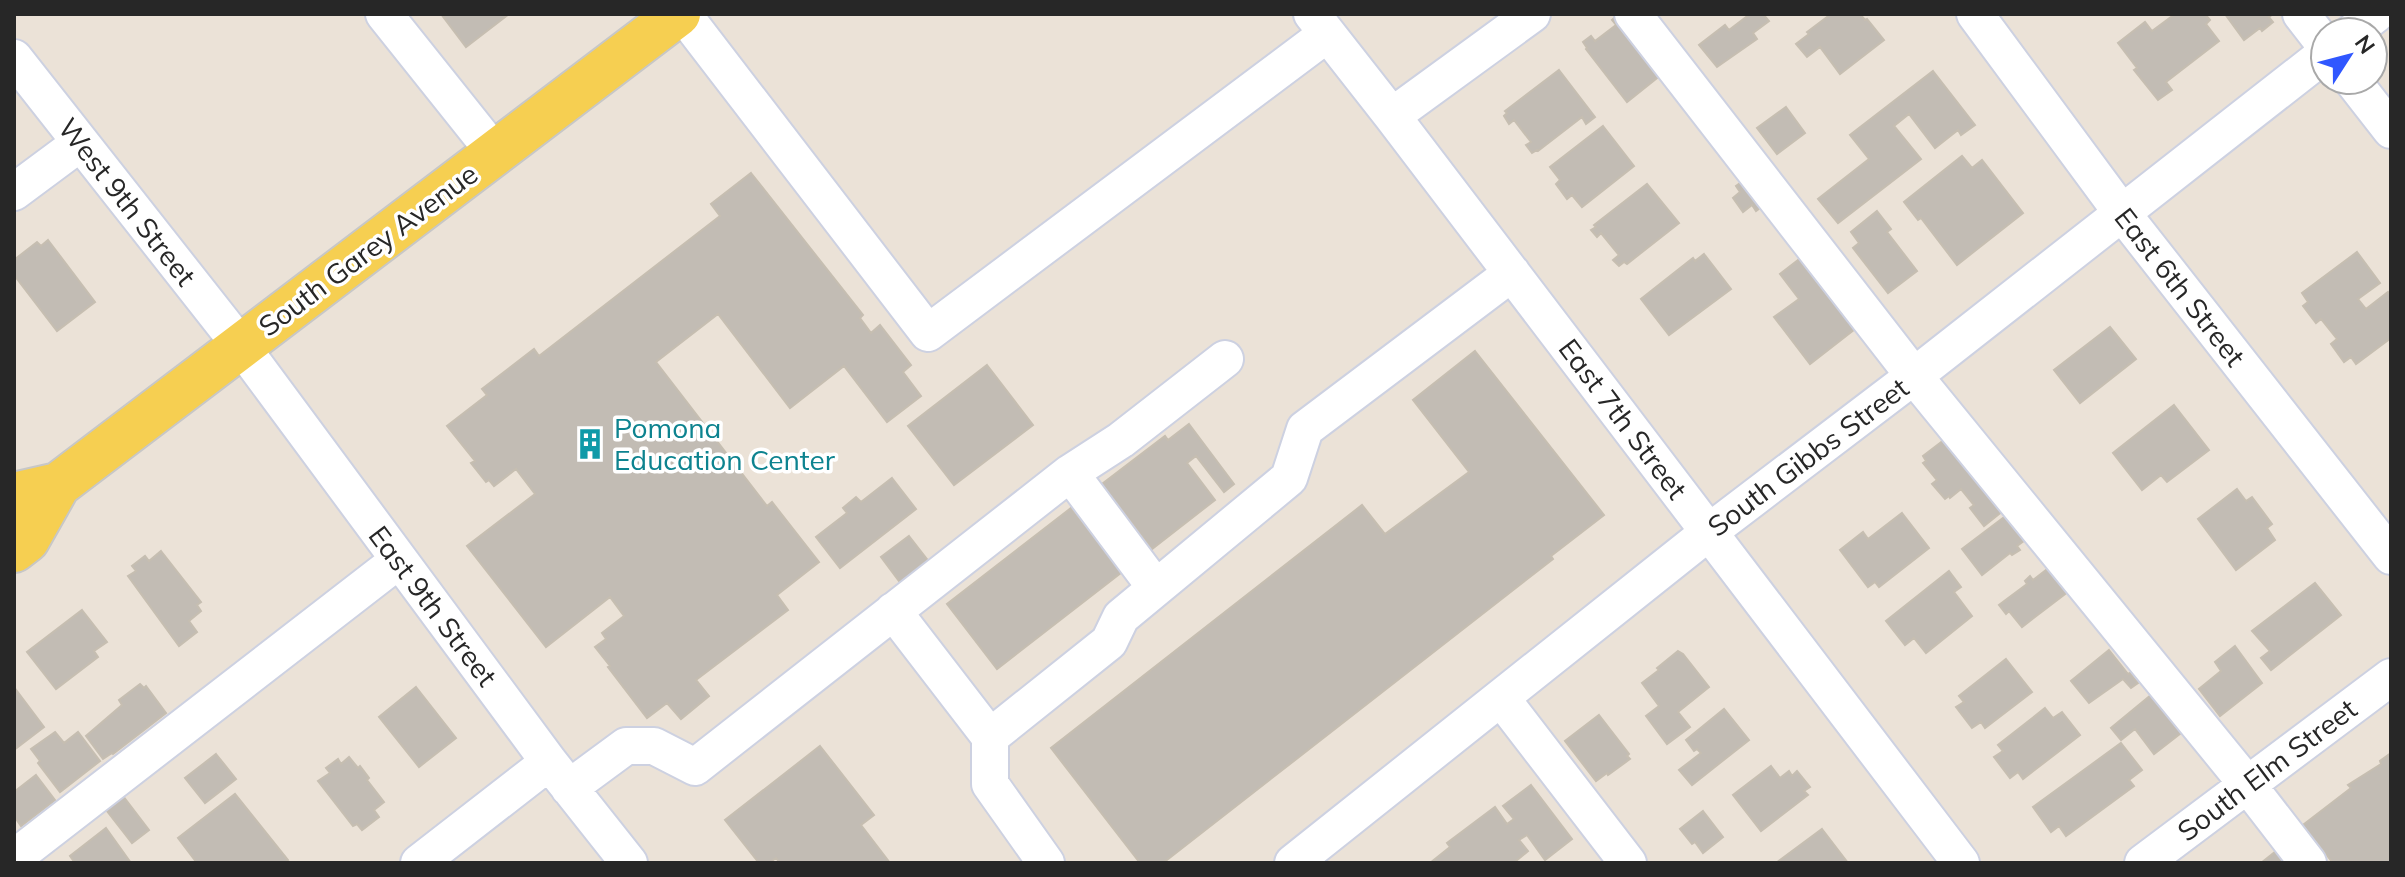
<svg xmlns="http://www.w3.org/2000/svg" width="2405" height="877" font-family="Mulish,sans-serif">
<rect width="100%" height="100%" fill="#ebe2d7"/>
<path fill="#c2bcb4" stroke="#c6beb1" stroke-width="2" d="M441,14H509L466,47Z
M1619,14L1667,70L1627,102L1586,49L1587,48L1583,42L1591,36L1595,41L1616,25L1612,20Z
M1750,14H1763L1769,21L1753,33L1757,39L1717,67L1699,45L1725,25L1729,30Z
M1831,14H1860L1865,20L1867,19L1884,40L1840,74L1820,47L1807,57L1796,44L1809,34L1807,32Z
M2175,14H2205L2210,20L2206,24L2219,41L2166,82L2172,90L2158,100L2134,70L2137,68L2118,43L2145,22L2152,31Z
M2225,14H2273L2269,17L2273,22L2262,31L2260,28L2244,40Z
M1559,70L1595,117L1586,124L1582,117L1538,151L1537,150L1532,153L1526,145L1531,142L1514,120L1509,124L1504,116L1507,113L1505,111Z
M1933,71L1975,125L1961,135L1958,130L1935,148L1909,114L1894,126L1921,159L1838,223L1818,199L1869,159L1850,135Z
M1786,107L1805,133L1777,154L1757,128Z
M1603,126L1634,166L1582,207L1572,195L1567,199L1556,184L1560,180L1550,167Z
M1962,156L1972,168L1982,160L2023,213L1957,265L1921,218L1918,220L1904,202Z
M751,173L863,315L860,318L871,333L880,325L911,365L903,372L921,396L887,422L844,366L790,408L718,314L656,362L767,506L772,502L819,562L777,595L788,610L696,680L709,696L681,719L667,703L647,718L608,667L610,666L595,647L606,639L602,633L624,616L610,597L546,647L467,546L535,494L516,469L494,486L489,480L486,482L471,463L475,461L447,426L487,395L482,389L534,349L539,356L720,216L711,204Z
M1754,173L1773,198L1756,211L1752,205L1743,212L1733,198L1740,192L1736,186Z
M1647,184L1679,223L1627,264L1624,262L1619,266L1613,260L1619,255L1601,233L1597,237L1591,230L1596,227L1594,225Z
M1877,211L1891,229L1887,232L1917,271L1888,293L1853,248L1859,243L1851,232Z
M48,240L95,302L57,331L14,275V260L37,242L41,246Z
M1811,250L1864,322L1810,364L1774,317L1799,299L1780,274Z
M2357,252L2380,283L2358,299L2366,309L2388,292L2391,296V338L2356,364L2351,357L2344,362L2331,344L2337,339L2321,319L2316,323L2303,306L2308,302L2302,293Z
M1704,254L1731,289L1669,335L1641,299L1693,258L1695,261Z
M2110,327L2136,359L2080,403L2054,370Z
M1475,351L1604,515L1551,556L1553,559L1163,863H1140L1051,748L1362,505L1385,534L1469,472L1413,400Z
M987,365L1033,425L954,485L908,426Z
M2174,405L2209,450L2167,482L2161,475L2142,490L2113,453Z
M1189,424L1234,484L1224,492L1196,456L1187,463L1215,500L1152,549L1102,484L1165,436L1168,440Z
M1949,436L2009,506L1984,526L1970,508L1974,505L1961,489L1950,498L1949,496L1945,499L1932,484L1937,480L1923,463L1926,461L1923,456Z
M892,478L916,509L840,568L816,537L847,513L843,508L856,497L861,502Z
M2237,489L2246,501L2252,497L2272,524L2267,528L2275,540L2236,570L2198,519Z
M1071,508L1122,572L997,669L947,604Z
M2012,511L2032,535L2017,546L2020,550L2012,555L2010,553L1982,575L1962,549Z
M1902,513L1929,548L1879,587L1875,582L1868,587L1840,550L1863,532L1868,539Z
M909,536L930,563L902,585L881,557Z
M161,551L201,602L197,605L201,611L189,621L197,632L179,646L128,576L136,571L132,566L145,556L149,561Z
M2050,567L2069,591L2022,627L2009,611L2006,614L1999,605L2027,584L2025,581L2030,576L2033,580Z
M1949,571L1961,587L1954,592L1972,616L1926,653L1914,638L1905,645L1886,621Z
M2315,583L2341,615L2271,670L2261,658L2270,651L2252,631Z
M82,610L107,642L94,651L98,657L56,689L27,652Z
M2235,646L2262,683L2220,716L2199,689L2221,671L2215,662Z
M2109,650L2128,674L2130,673L2138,683L2131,688L2123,679L2089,703L2071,681Z
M1678,651L1683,654L1709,687L1678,712L1690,727L1667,744L1646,716L1659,706L1642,683L1659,670L1657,668Z
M2006,659L2032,692L1985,728L1981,722L1972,728L1956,707L1964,702L1959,696Z
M140,684L144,688L146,686L166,713L113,754L112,753L103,759L86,736L122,705L119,700Z
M14,687L44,727L14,750Z
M416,687L456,738L419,767L379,717Z
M2151,695L2181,733L2154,754L2135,729L2121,740L2111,728Z
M2045,708L2053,718L2062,712L2080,735L2023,779L2018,772L2010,778L1994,757L2003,751L1998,745Z
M1724,709L1749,740L1692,785L1679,770L1701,753L1697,749L1694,751L1686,740Z
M1599,715L1629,754L1627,756L1630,759L1608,775L1607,773L1596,781L1565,741Z
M55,732L64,743L78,732L100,761L60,792L38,763L40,761L31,749Z
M2121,743L2142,770L2129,780L2134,786L2066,836L2059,826L2051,832L2033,807Z
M820,746L874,815L861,825L890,863H780L776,858L769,863H759L725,820Z
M2391,753V861L2388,863H2333L2303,825L2351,788L2348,785L2381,764L2380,761Z
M216,754L236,779L205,803L185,778Z
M349,757L358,768L360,766L369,778L367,780L384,802L374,810L379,817L362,830L357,824L353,826L318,781L330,773L326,768L338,759L341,764Z
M1771,766L1780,778L1789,771L1792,776L1797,771L1810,787L1804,791L1808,795L1761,831L1733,795Z
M36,775L55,800L21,826L14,816V792Z
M1531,785L1572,839L1545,860L1527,835L1519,840L1528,851L1516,861L1517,863H1430L1450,847L1447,843L1495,807L1507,824L1514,819L1503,806Z
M120,792L149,830L132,843L103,806Z
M235,794L288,860L284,863H197L178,838Z
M1703,811L1723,837L1703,853L1695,842L1692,844L1680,829Z
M106,828L131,863H75L70,856Z
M1822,829L1848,863H1776Z
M2285,844L2300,863H2261Z"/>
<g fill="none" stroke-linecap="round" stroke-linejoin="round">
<defs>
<path id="minor" d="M384,14L495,153
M683,14L928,333L1327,34
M1312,14L1392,116L1961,863
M1633,14L1914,376L2247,784L2308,863
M1975,14L2122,213L2391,556
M2301,14L2325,45
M2353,32L2376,14
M14,58L241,346L549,762L629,863
M2352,80L2391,130
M1392,116L1532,14
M14,192L80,143
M1070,473L1156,588
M893,611L990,737V784L1046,863
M1501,698L1628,863
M990,737L1109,642L1121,617L1289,478L1305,429L1512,273
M569,788L626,746H654L695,767L1070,473L1121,440L1225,359
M14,858L399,560
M419,863L549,762
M1293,863L1709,532L1914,376L2325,54
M2143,863L2391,677"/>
<path id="major" d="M14,495L58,485L678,14
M14,550L27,540L58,485"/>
</defs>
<use href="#minor" stroke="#cdd1e1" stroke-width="40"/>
<use href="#major" stroke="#c7c7c7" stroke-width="48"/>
<use href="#minor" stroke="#fff" stroke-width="36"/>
<use href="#major" stroke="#f6cf51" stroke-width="44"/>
</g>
<defs>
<symbol id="building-bare" viewBox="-9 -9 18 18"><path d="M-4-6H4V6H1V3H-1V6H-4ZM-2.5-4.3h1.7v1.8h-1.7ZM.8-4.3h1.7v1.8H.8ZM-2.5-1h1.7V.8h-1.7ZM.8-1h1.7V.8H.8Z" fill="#0f9aa8" stroke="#fff" stroke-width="2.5" paint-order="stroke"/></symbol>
</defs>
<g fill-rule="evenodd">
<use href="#building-bare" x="568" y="422" width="44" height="44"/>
</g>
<g text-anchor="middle" stroke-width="7" stroke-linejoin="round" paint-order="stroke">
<g font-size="28" fill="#272727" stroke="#fff">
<text transform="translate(127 202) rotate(52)" y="10">West 9th Street</text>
<text transform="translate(368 250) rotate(-37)" y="10">South Garey Avenue</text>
<text transform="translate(2180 287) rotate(52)" y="10">East 6th Street</text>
<text transform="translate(1623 419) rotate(53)" y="10">East 7th Street</text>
<text transform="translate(1808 457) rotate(-37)" y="10">South Gibbs Street</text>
<text transform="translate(433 606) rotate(53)" y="10">East 9th Street</text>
<text transform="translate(2267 770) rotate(-37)" y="10">South Elm Street</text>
</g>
<g font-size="28" fill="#0d838f" stroke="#fff" text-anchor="start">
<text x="614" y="438">Pomona<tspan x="614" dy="32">Education Center</tspan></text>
</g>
</g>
<rect width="2405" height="877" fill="none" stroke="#272727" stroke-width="32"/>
<g transform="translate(2349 56) rotate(54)"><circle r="38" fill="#ffffff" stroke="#a9a9a9" stroke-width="2"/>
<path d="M0-6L14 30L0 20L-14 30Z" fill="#3057ff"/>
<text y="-12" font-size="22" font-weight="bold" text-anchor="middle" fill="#272727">N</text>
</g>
</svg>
